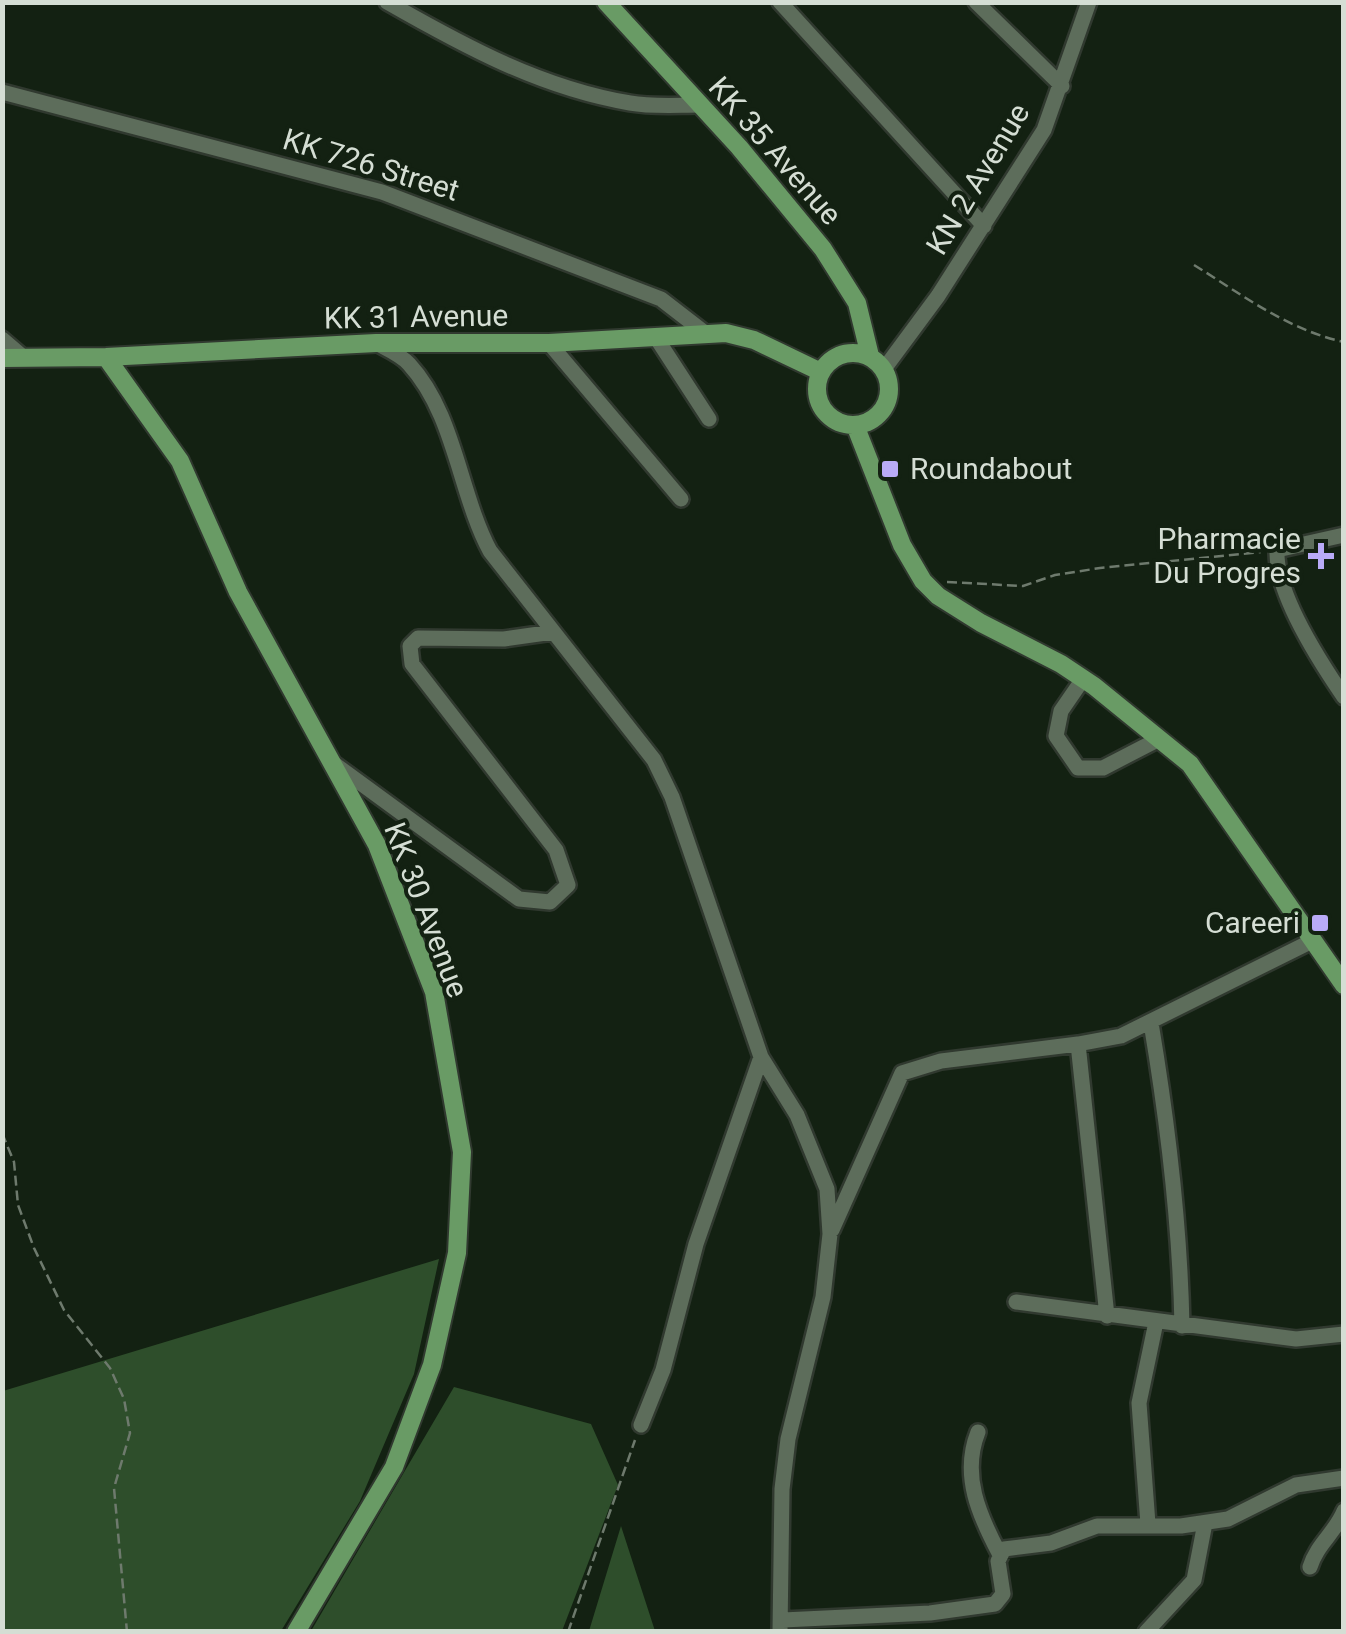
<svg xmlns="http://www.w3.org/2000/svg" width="1346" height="1634" font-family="Roboto,sans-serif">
<rect width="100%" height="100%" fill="#132112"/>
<path fill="#2e4e2b" d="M439,1259L414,1374L360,1501L281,1631H3V1391Z
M454,1387L591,1424L618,1485L562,1631H311Z
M621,1526L655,1631H589Z"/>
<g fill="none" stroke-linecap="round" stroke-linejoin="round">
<defs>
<path id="minor" d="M387,2C464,46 541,88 630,103C652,107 677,105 700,105
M780,2L984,226
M976,2L1062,86
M2,92L382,192L661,299L705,333
M2,339L23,357
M657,339L709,419
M376,343C387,349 401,355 409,364C455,414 459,493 490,551L654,760L672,797L761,1057L797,1115L827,1189L830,1234L823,1297L788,1439L782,1489L780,1632
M549,343L681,499
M884,369L938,296L1044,130L1089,2
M1344,535L1277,550C1275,592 1320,662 1344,697
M1083,679L1061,711L1056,736L1078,768H1103L1159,739
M333,763L519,899L550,902L568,885L556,850L412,664L410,646L418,638L504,639L553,632
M1151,1023C1168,1124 1180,1223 1182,1326
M832,1230L902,1073L941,1061L1078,1044
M1016,1302L1296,1339L1344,1334
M1107,1316L1078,1044L1121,1036L1312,941
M641,1425L663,1370L696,1244L761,1057
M978,1432C961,1475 979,1515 999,1553
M1148,1524L1139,1403L1156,1322
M1310,1567C1317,1544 1335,1533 1344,1511
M783,1620L930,1613L995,1604L1003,1594L998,1561L1004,1549L1051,1543L1097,1526H1181L1228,1519L1296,1485L1344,1478
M1146,1632L1194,1580L1205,1523"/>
<path id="major" d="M606,2L739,147L823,249L857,303L870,356
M817 389a36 36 0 1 1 72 0a36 36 0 1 1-72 0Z
M106,357L180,461L238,592L377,845L434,992L462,1152L457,1253L432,1365L394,1467L296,1632
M2,358L106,357L376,343H549L726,333L754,340L821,372
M855,425L902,545L923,581L938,596L981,623L1061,664L1094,686L1190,764L1344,985"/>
</defs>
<use href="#minor" stroke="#30392f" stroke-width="20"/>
<use href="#major" stroke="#30392f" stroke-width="22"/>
<path stroke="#6e7a6d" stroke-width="2.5" stroke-dasharray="10 5" stroke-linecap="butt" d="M1194,265C1241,294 1288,330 1344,342
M947,582L1023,586L1055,575L1100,568L1261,552
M2,1133L14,1162L18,1205L34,1248L64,1310L110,1368L124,1399L130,1433L114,1488L127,1632
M568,1632L635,1440"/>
<use href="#minor" stroke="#5d6d5b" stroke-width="15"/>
<use href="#major" stroke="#699b65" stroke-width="18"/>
</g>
<g fill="#b9abf7" stroke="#132112" stroke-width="4">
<rect x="880" y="459" width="20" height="20" rx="5"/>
<path d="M1316 541h10v10h10v10h-10v10h-10v-10h-10v-10h10z"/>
<rect x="1310" y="913" width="20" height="20" rx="5"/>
</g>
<g text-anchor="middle" stroke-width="8" stroke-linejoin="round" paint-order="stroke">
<g font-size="30" fill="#d5ded4" stroke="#132112">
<text transform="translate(775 151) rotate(49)" y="10">KK 35 Avenue</text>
<text transform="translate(371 165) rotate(17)" y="10">KK 726 Street</text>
<text transform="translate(978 179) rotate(-59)" y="10">KN 2 Avenue</text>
<text transform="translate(416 317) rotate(-1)" y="10">KK 31 Avenue</text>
<text transform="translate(426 910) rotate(69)" y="10">KK 30 Avenue</text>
</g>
<g font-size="30" fill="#d5ded4" stroke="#132112" text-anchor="end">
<text x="910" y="479" text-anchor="start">Roundabout</text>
<text x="1301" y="549">Pharmacie<tspan x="1301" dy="34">Du Progres</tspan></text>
<text x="1300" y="933">Careeri</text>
</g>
</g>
<rect width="1346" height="1634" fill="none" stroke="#d5ded4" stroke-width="10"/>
</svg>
